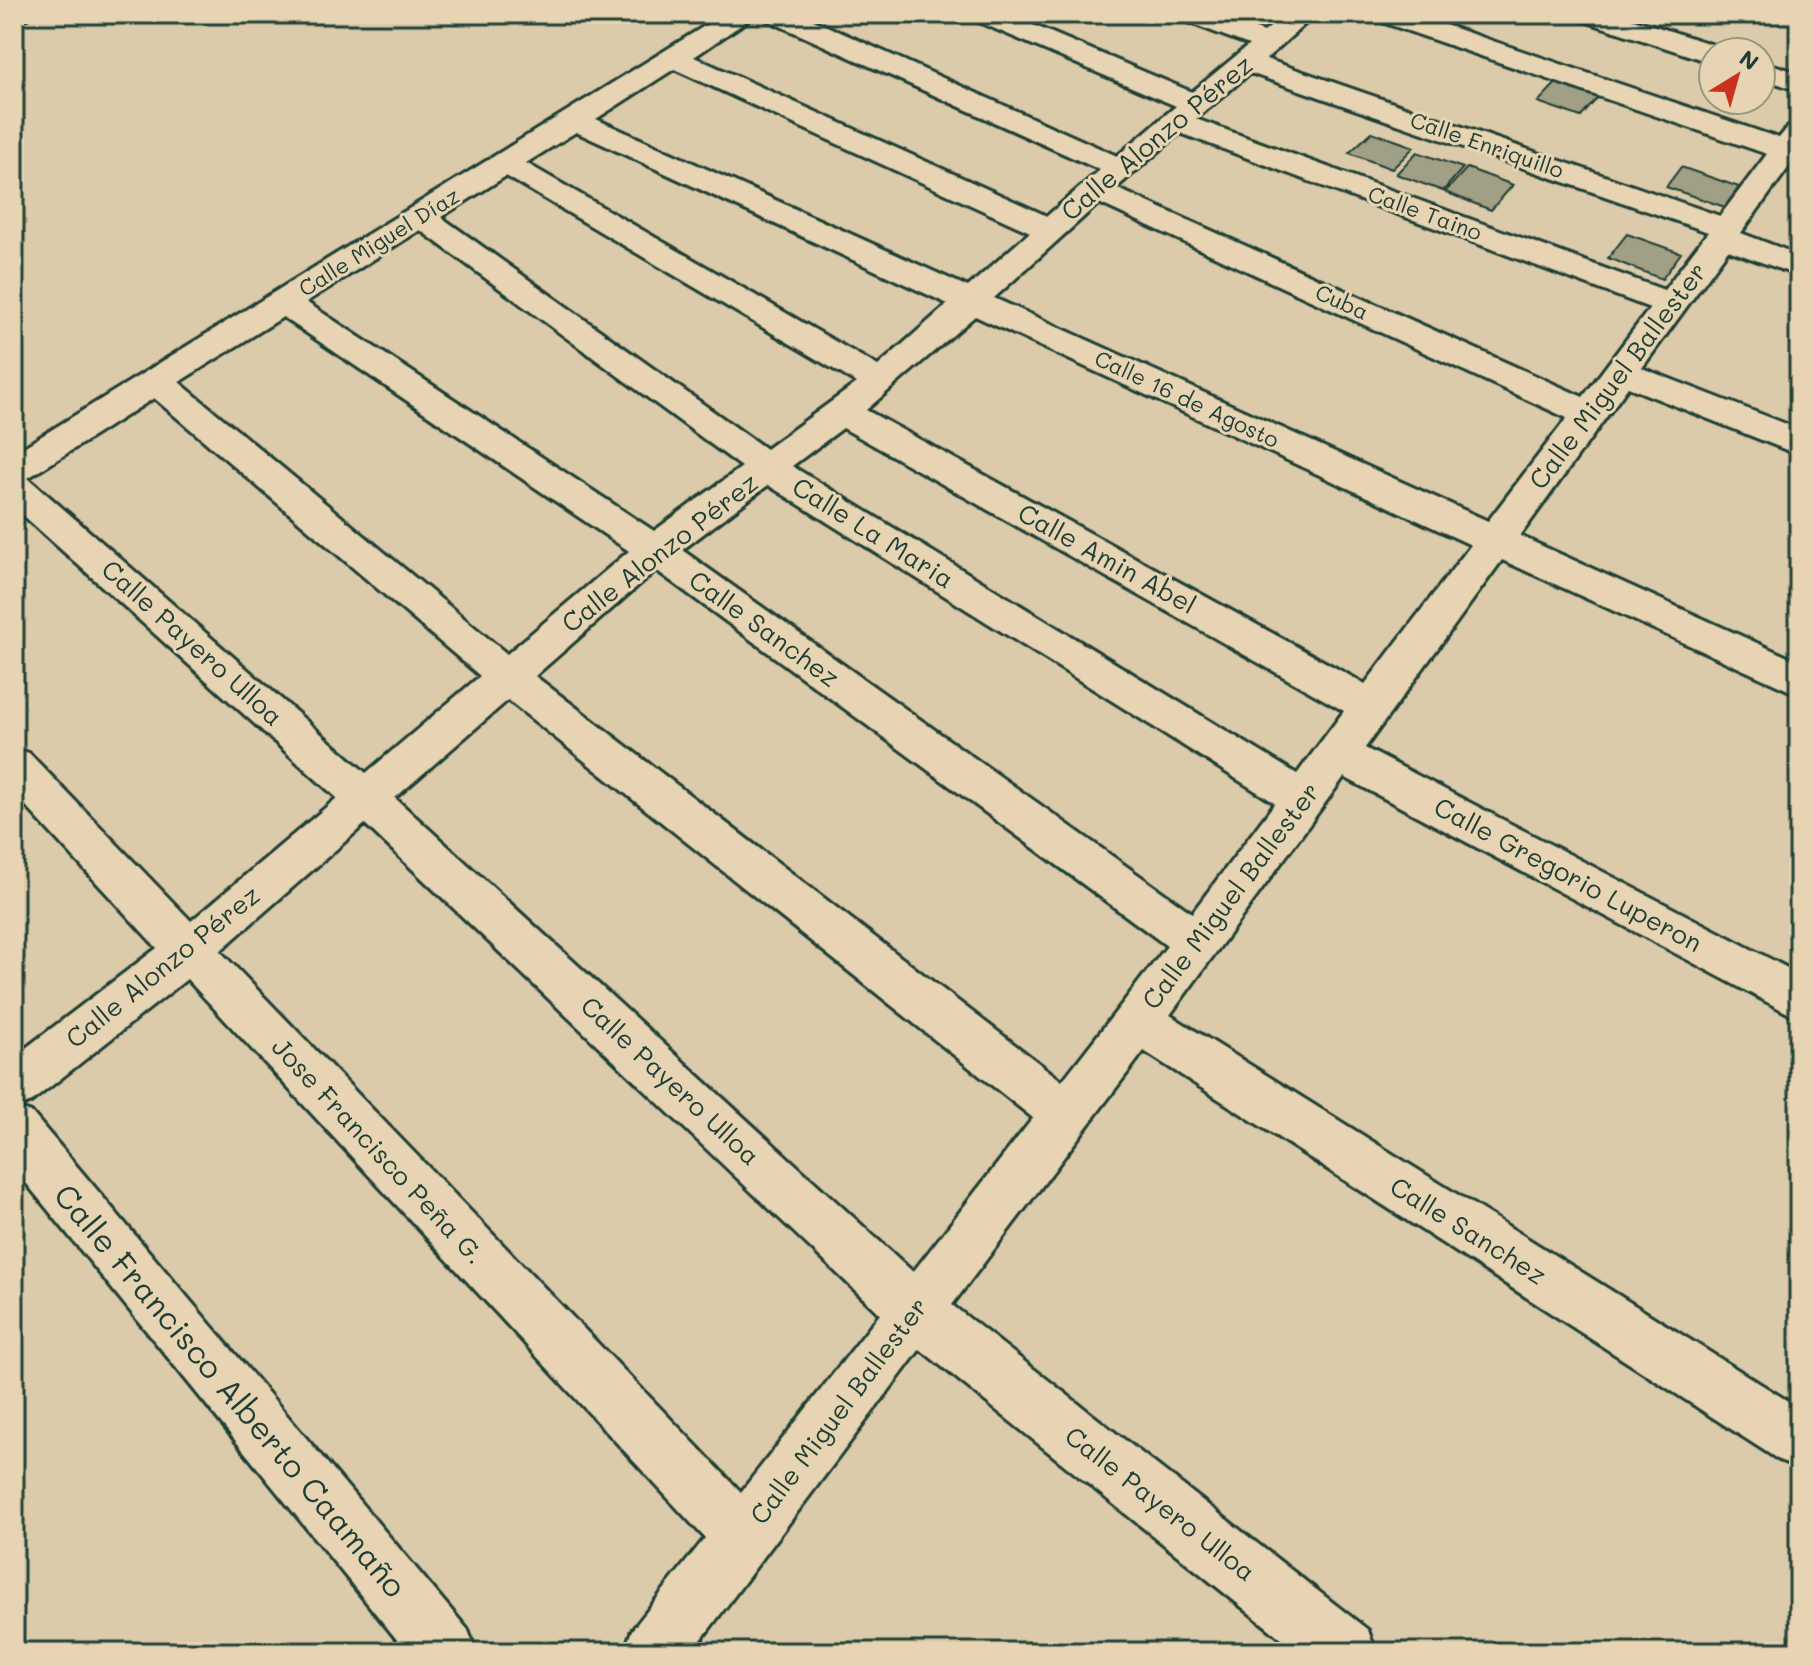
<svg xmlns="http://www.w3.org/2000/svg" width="1813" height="1666" font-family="Mali,sans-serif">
<rect width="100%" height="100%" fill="#dbcbaa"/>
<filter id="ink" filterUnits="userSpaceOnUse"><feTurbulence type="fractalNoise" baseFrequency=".0125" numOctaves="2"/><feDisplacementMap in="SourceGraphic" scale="16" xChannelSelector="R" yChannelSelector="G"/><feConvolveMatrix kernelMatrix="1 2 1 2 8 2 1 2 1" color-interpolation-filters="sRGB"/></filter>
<g filter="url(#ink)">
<path fill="#a19f86" stroke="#1f3d34" stroke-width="2" d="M1558,81L1600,95L1581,117L1538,102Z
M1372,132L1414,147L1392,169L1349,153Z
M1417,152L1463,168L1443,191L1396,174Z
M1681,167L1739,187L1725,207L1666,187Z
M1467,168L1513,185L1491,210L1445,192Z
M1627,234L1681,253L1662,279L1608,258Z"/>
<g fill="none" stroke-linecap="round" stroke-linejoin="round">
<defs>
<path id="lane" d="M14,14H35L14,24Z"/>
<path id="street" d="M724,14H757L694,57L1047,216L1100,170L767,20L763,14H800L1117,156L1176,106L974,20L970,14H1007L1192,92L1249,45L1182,20L1178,14H1217L1264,32L1286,14H1316L1266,59L1720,216L1767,154L1376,20L1372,14H1413L1779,138L1789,126L1799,123V153L1741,233L1799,255V276L1728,250L1642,368L1799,429V455L1628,387L1520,536L1799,662V695L1502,560L1365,748L1799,974V1019L1344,777L1170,1015L1799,1408V1468L1779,1460L1144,1051L952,1305L1368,1630L1376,1652H1298L920,1349L692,1652H624L632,1630L705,1538L187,979L31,1102L17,1108L32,1113L468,1630L476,1652H407L14,1168V1057L157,948L14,793V748L29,753L191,921L337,798L14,507V453ZM674,69L1030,232L968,287L596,119ZM1250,73L1708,232L1664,290L1196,119ZM576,132L948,304L878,366L526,163ZM1180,133L1650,308L1583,397L1116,188ZM506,176L857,383L766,449L441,217ZM1099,203L1567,418L1488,521L994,298ZM420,230L742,467L654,531L306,302ZM975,316L1471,545L1365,684L866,410ZM283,317L629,551L507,654L179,382ZM154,398L480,676L366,773L28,478ZM843,428L1344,711L1297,774L792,466ZM768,485L1275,803L1192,913L682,550ZM656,570L1167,946L1062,1081L535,676ZM508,700L1033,1118L913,1272L395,798ZM365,824L880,1314L741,1492L220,951Z
M1577,14H1618L1723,48L1726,52H1713V62L1703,60L1581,20Z
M1761,61L1799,73V91L1761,78Z"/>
</defs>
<use href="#lane" stroke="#1f3d34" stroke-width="6"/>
<use href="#street" stroke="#1f3d34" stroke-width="6"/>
<use href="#lane" fill="#e7d4b2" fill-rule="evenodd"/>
<use href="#street" fill="#e7d4b2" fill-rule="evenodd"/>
</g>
</g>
<g text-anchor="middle" stroke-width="6" stroke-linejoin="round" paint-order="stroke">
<g font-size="22" fill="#1f3d34" stroke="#e7d4b2">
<text transform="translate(1487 145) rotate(19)" y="8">Calle Enriquillo</text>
<text transform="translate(1425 213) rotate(20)" y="8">Calle Taino</text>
<text transform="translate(379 242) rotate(-32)" y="8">Calle Miguel Díaz</text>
<text transform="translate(1342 302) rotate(24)" y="8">Cuba</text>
<text transform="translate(1187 399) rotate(25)" y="8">Calle 16 de Agosto</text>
</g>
<g font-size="26" fill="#1f3d34" stroke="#e7d4b2">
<text transform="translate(1157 138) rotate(-40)" y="9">Calle Alonzo Pérez</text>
<text transform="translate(1618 376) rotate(-53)" y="9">Calle Miguel Ballester</text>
<text transform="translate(873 533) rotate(32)" y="9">Calle La Maria</text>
<text transform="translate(660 553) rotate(-38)" y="9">Calle Alonzo Pérez</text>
<text transform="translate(1107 559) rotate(29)" y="9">Calle Amin Abel</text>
<text transform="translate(764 629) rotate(36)" y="9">Calle Sanchez</text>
<text transform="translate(192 643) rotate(42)" y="9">Calle Payero Ulloa</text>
<text transform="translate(1568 875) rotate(28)" y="9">Calle Gregorio Luperon</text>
<text transform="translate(1231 896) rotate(-53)" y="9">Calle Miguel Ballester</text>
<text transform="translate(163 967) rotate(-39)" y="9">Calle Alonzo Pérez</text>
<text transform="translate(670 1081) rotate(43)" y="9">Calle Payero Ulloa</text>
<text transform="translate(378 1151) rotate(47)" y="9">Jose Francisco Peña G.</text>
<text transform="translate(1468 1231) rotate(32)" y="9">Calle Sanchez</text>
<text transform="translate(839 1411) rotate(-53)" y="9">Calle Miguel Ballester</text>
<text transform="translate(1160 1504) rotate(38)" y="9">Calle Payero Ulloa</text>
</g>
<g font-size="32" fill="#1f3d34" stroke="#e7d4b2">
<text transform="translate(230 1391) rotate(50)" y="11">Calle Francisco Alberto Caamaño</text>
</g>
</g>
<rect width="1813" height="1666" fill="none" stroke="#e7d4b2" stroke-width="48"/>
<rect x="24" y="24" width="1765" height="1618" fill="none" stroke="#1f3d34" stroke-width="3" filter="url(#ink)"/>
<g transform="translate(1737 76) rotate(37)"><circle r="38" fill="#e7d4b2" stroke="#979880" stroke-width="2"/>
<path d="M0-6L14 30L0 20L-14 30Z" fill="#c8321e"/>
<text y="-12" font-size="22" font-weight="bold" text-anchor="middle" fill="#1f3d34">N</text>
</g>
</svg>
